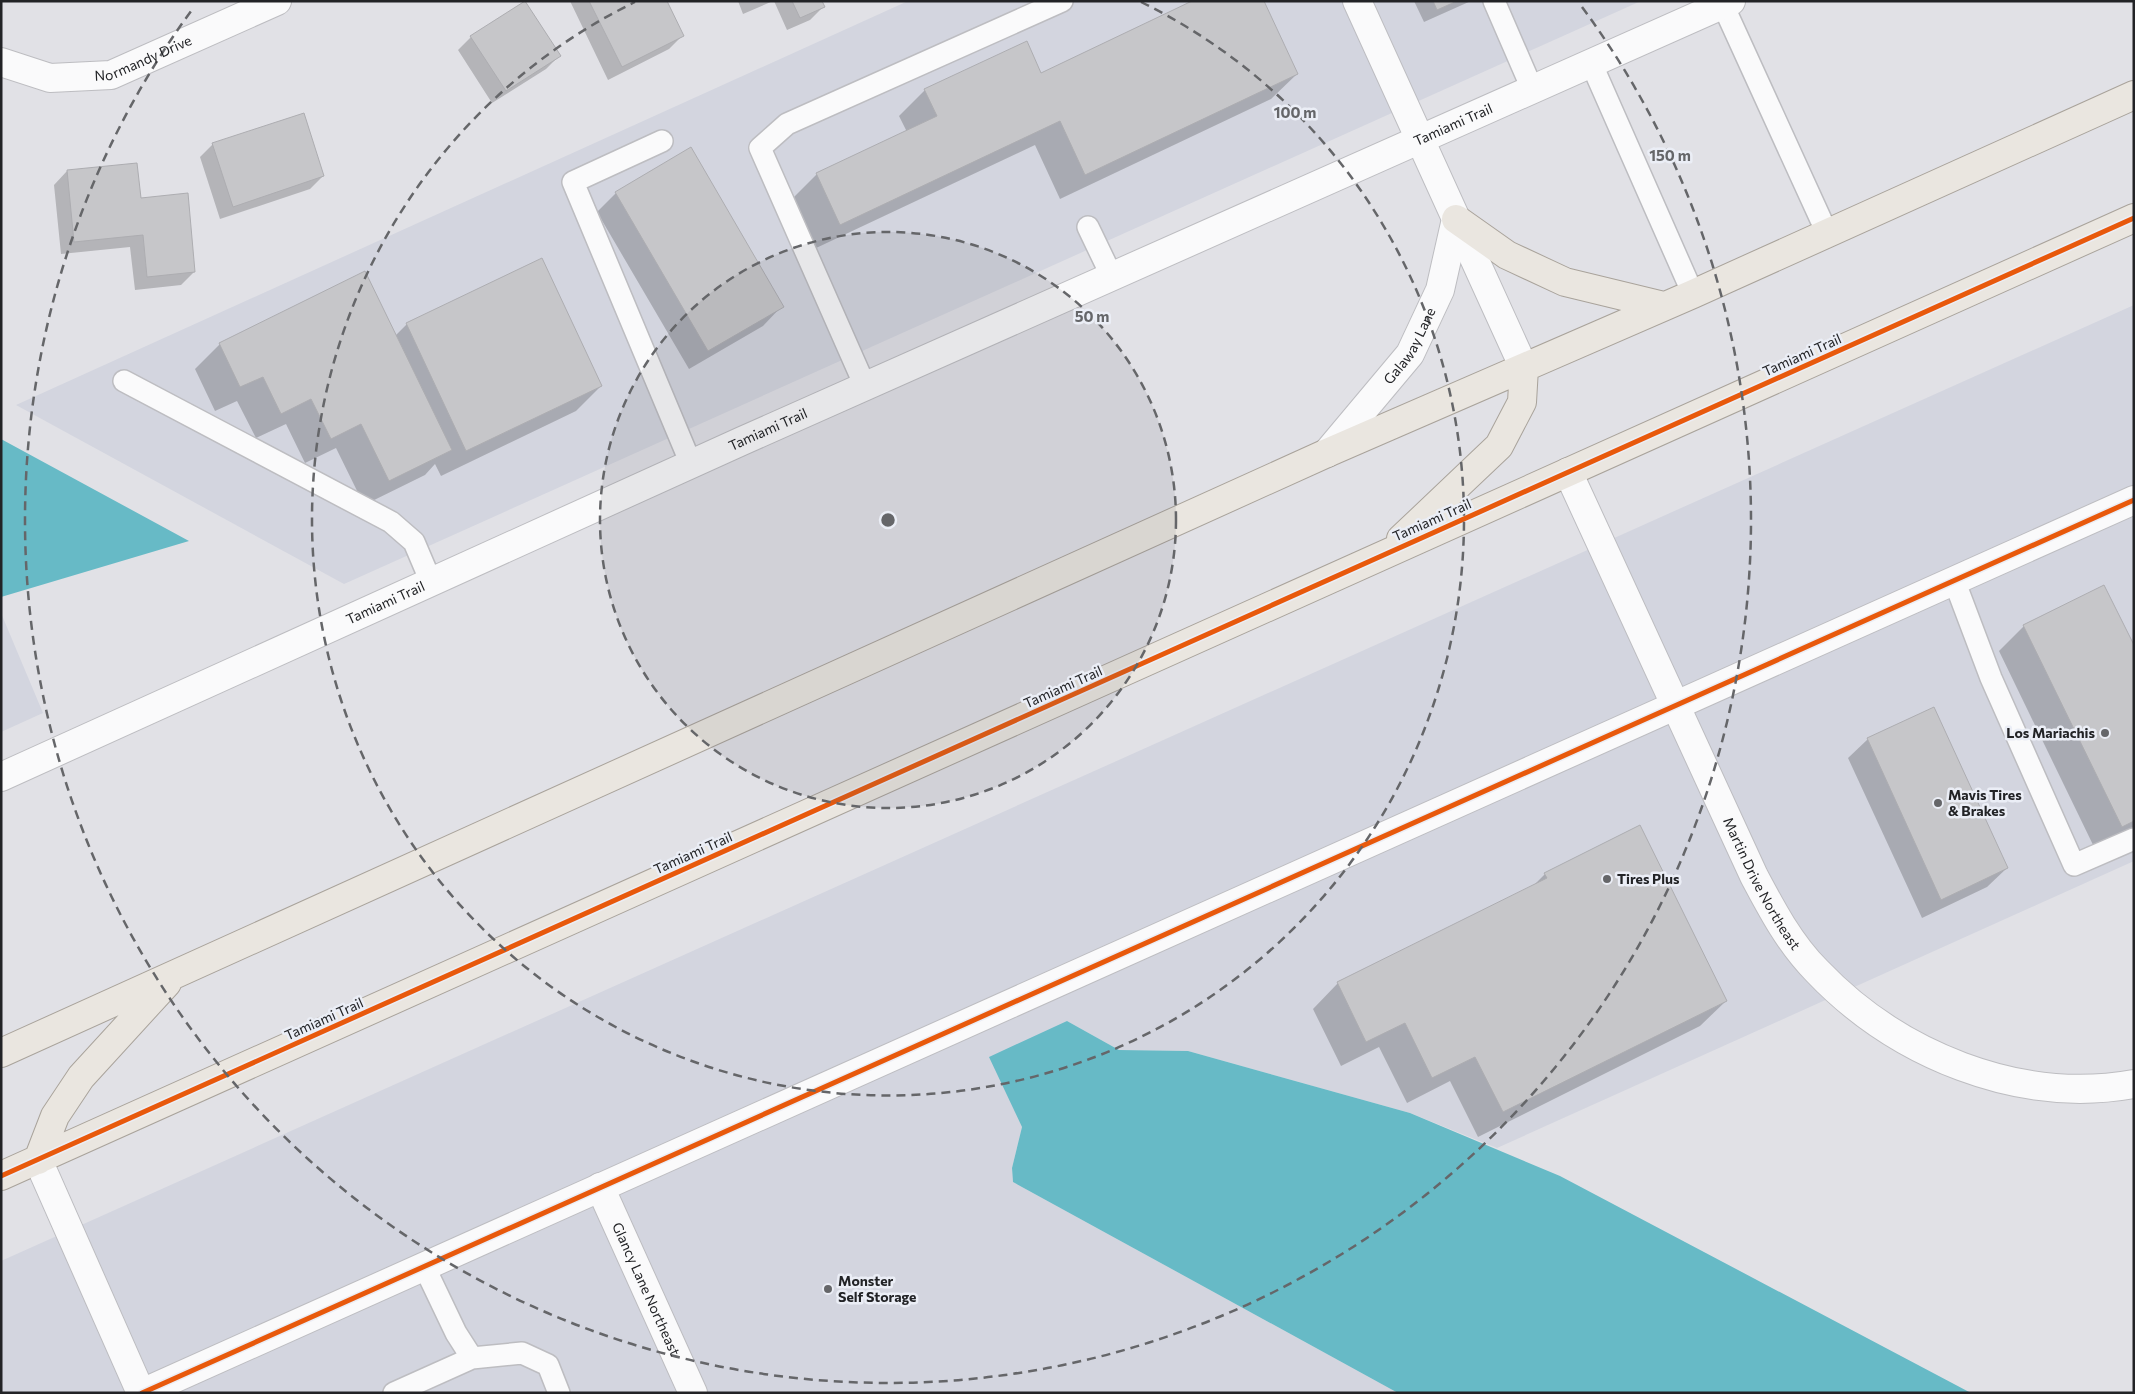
<svg xmlns="http://www.w3.org/2000/svg" width="2135" height="1394" font-family="Commissioner,sans-serif">
<rect width="100%" height="100%" fill="#e1e1e6"/>
<path fill="#d3d5df" d="M908,1H1641L344,584L16,405Z
M2134,305V861L1497,1148L1410,1113L1188,1051L1119,1050L1067,1021L1008,1096L1022,1127L1012,1168L1013,1182L1398,1393H1V1261Z
M1,613L43,713L1,732Z"/>
<path fill="#67bac6" d="M1,439L189,541L1,597Z
M1067,1021L1119,1050L1188,1051L1410,1113L1560,1176L1971,1393H1398L1013,1182L1012,1168L1022,1127L989,1057Z"/>
<path fill="#0003" d="M570,1H666L682,36L669,49L608,80Z
M738,1H773L743,14Z
M774,1H821L823,7L810,20L787,30Z
M1414,1H1471L1424,22Z
M471,37L559,56L546,69L492,103L458,50Z
M1026,43L1041,75L1297,74L1271,99L1060,199L1035,145L814,249L792,199L817,174L907,132L899,116L925,90Z
M213,144L323,176L310,189L220,219L200,157Z
M67,171L140,199L194,272L181,285L135,290L130,247L61,254L54,185Z
M616,193L782,306L763,326L689,369L597,212Z
M407,324L601,386L576,411L441,476L435,464L425,475L364,505L336,448L305,463L286,424L256,438L237,401L215,411L195,369L220,344L395,336Z
M2024,626L2134,648V832L2096,851L1999,651Z
M1868,739L2007,868L1987,887L1922,918L1848,758Z
M1545,874L1726,1001L1700,1026L1478,1137L1450,1081L1407,1103L1379,1047L1341,1066L1313,1009L1338,983L1533,886Z"/>
<path fill="#c6c6c9" stroke="#adadb1" d="M525,1L561,56L506,91L470,36Z
M589,1H667L684,36L622,67Z
M792,1H822L825,7L800,18Z
M1192,1H1264L1298,74L1085,175L1060,121L840,225L816,173L937,116L924,89L1027,41L1041,73Z
M1433,1H1457L1437,10Z
M304,113L324,176L233,207L212,143Z
M691,147L784,307L708,351L615,192Z
M137,163L141,198L188,193L195,272L147,277L143,235L74,242L67,170Z
M542,258L602,386L466,451L406,323Z
M365,271L452,450L389,481L361,424L331,439L311,399L281,414L263,377L240,387L219,343Z
M2104,585L2134,645V821L2122,827L2023,625Z
M1934,707L2008,868L1941,900L1867,738Z
M1640,825L1727,1001L1503,1112L1475,1057L1432,1078L1405,1023L1366,1042L1337,982L1547,878L1544,873Z"/>
<g fill="none" stroke-linecap="round" stroke-linejoin="round">
<defs>
<path id="service" d="M1494,1L1533,91
M1723,5L1827,233
M1592,65L1693,294
M662,141L573,182L691,464
M1088,227L1112,277
M124,381L391,522L414,542L431,582
M865,386L760,148L787,124L1062,1
M1954,580L1991,678L2074,865L2134,839
M424,1266L456,1333L472,1358L522,1353L548,1365L559,1393
M394,1393L472,1358"/>
<g id="minor">
<path d="M1357,1L1524,368"/>
<path id="s1" d="M1,62L50,78L111,75L277,1"/>
<path id="s2" d="M1327,453L1410,354L1440,290L1456,219"/>
<path id="s3" d="M1568,472L1754,876C1772,910 1790,944 1817,971C1896,1054 2018,1105 2134,1084"/>
<path id="s4" d="M1,777L742,441L1731,1"/>
<path d="M38,1160L141,1393"/>
<path id="s5" d="M600,1187L693,1393"/>
<path d="M142,1393L2134,500"/>
</g>
<path id="primary" d="M1456,219L1507,255L1565,282L1664,306
M1401,539L1499,446L1522,402L1524,368
M1,1053L1327,453L1693,294L2134,95
M38,1160L55,1116L81,1077L167,983
M1,1176L2134,218"/>
</defs>
<use href="#service" stroke="#bdbdc1" stroke-width="24"/>
<use href="#minor" stroke="#bdbdc1" stroke-width="30"/>
<use href="#primary" stroke="#a9a39b" stroke-width="30"/>
<use href="#service" stroke="#fafafb" stroke-width="21"/>
<use href="#minor" stroke="#fafafb" stroke-width="28"/>
<use href="#primary" stroke="#eae6e0" stroke-width="28"/>
<defs>
<path id="cycleway" d="M1,1176L2134,218
M142,1393L2134,500"/>
</defs>
<use href="#cycleway" stroke="#ebeef6" stroke-width="8"/>
<use href="#cycleway" stroke="#e8590c" stroke-width="5"/>
</g>
<circle cx="888" cy="520" r="288" fill="#656669" fill-opacity=".12"/>
<g fill="none" stroke="#656669" stroke-width="2.5" stroke-dasharray="9 6">
<circle cx="888" cy="520" r="288"/>
<path d="M1141 2A576 576 0 1 1 635 2"/>
<path d="M1582 7A863 863 0 1 1 194 7"/>
</g>
<g fill="#656669" stroke="#ebeef6" stroke-width="2">
<circle cx="2105" cy="733" r="5"/>
<circle cx="1938" cy="803" r="5"/>
<circle cx="1607" cy="879" r="5"/>
<circle cx="828" cy="1289" r="5"/>
</g>
<g text-anchor="middle" stroke-width="5" stroke-linejoin="round" paint-order="stroke">
<g font-size="14" fill="#222326" stroke="#ebeef6">
<text dy="5" stroke="none"><textPath href="#s1" startOffset="148">Normandy Drive</textPath></text>
<text dy="5" stroke="none"><textPath href="#s4" startOffset="1592">Tamiami Trail</textPath></text>
<text dy="5" stroke="none"><textPath href="#s2" startOffset="136">Galaway Lane</textPath></text>
<text transform="translate(1802 355) rotate(-24)" y="5">Tamiami Trail</text>
<text dy="5" stroke="none"><textPath href="#s4" startOffset="842">Tamiami Trail</textPath></text>
<text transform="translate(1432 520) rotate(-24)" y="5">Tamiami Trail</text>
<text dy="5" stroke="none"><textPath href="#s4" startOffset="422">Tamiami Trail</textPath></text>
<text transform="translate(1063 687) rotate(-24)" y="5">Tamiami Trail</text>
<text transform="translate(693 853) rotate(-24)" y="5">Tamiami Trail</text>
<text dy="5" stroke="none"><textPath href="#s3" startOffset="455">Martin Drive Northeast</textPath></text>
<text transform="translate(324 1019) rotate(-24)" y="5">Tamiami Trail</text>
<text dy="5" stroke="none"><textPath href="#s5" startOffset="112">Glancy Lane Northeast</textPath></text>
</g>
<g font-size="14" font-weight="bold" fill="#222326" stroke="#ebeef6" text-anchor="start">
<text x="2095" y="738" text-anchor="end">Los Mariachis</text>
<text x="1948" y="800">Mavis Tires<tspan x="1948" dy="16">&amp; Brakes</tspan></text>
<text x="1617" y="884">Tires Plus</text>
<text x="838" y="1286">Monster<tspan x="838" dy="16">Self Storage</tspan></text>
</g>
</g>
<circle cx="888" cy="520" r="8" fill="#656669" stroke="#ebeef6" stroke-width="2.5"/>
<g font-size="15" text-anchor="middle" font-weight="bold" fill="#656669" stroke="#ebeef6" stroke-width="5" stroke-linejoin="round" paint-order="stroke">
<text x="1295" y="118">100 m</text>
<text x="1670" y="161">150 m</text>
<text x="1092" y="322">50 m</text>
</g>
<rect width="2135" height="1394" fill="none" stroke="#222326" stroke-width="5"/>
</svg>
